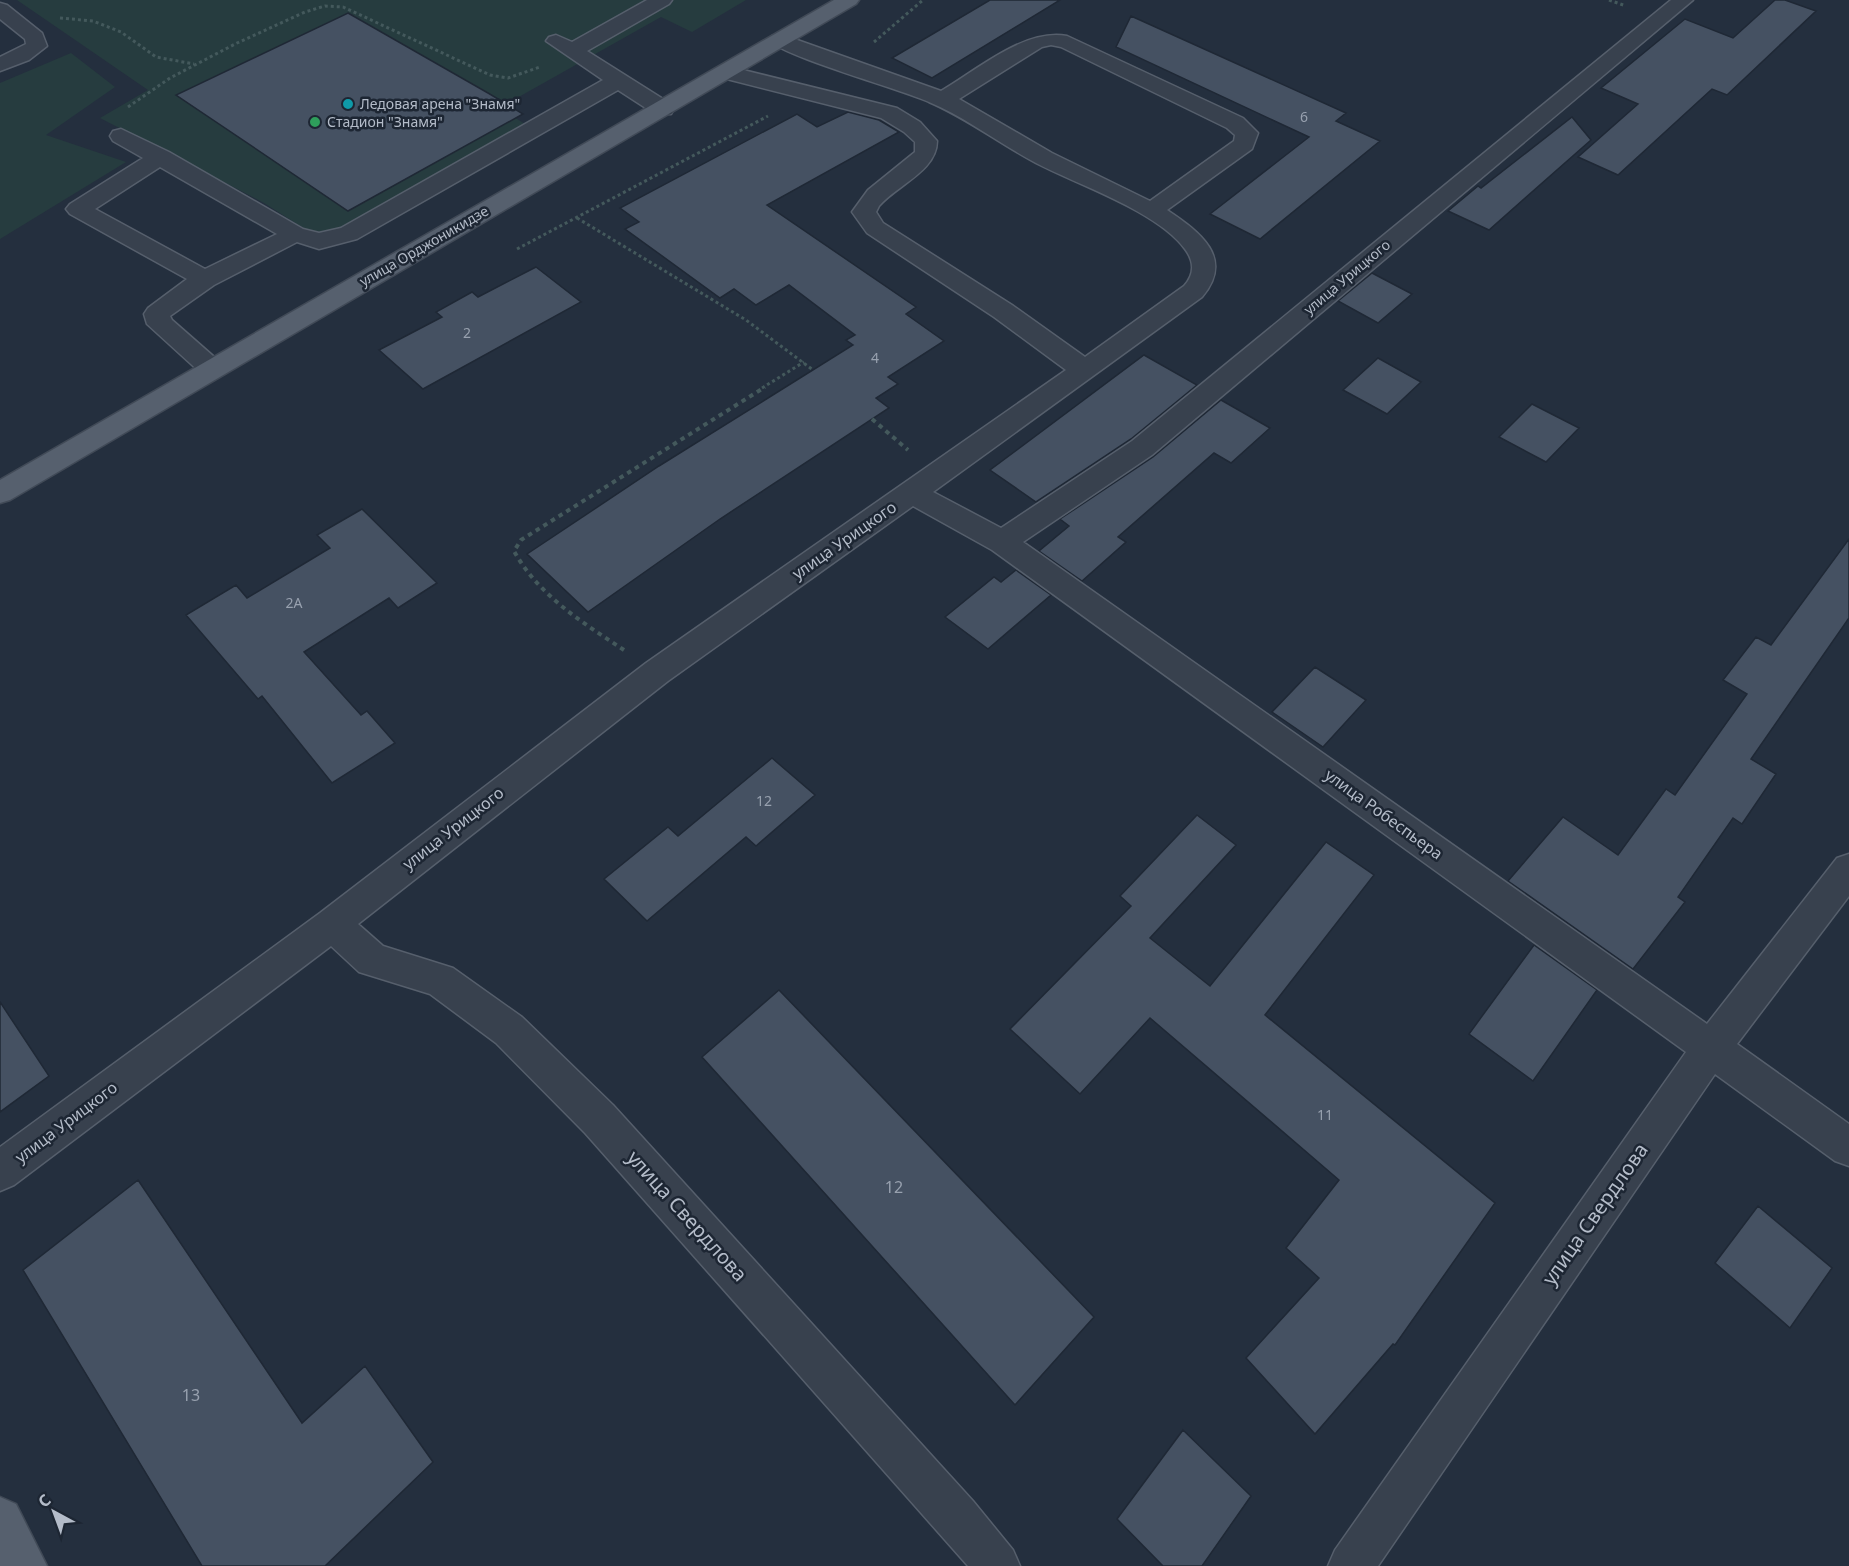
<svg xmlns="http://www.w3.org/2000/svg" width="1849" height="1566" font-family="'Noto Sans',sans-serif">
<rect width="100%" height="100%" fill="#242f3e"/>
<path fill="#263c3f" d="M17,0H746L692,32L661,17L499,108L530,127L327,243L264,203L100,118L148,90Z
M71,53L115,87L46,135L126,162L0,239V83Z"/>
<path fill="#455162" stroke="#1f2835" stroke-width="1.5" d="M990,0H1060L932,78L892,58Z
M1775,0H1785L1816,11L1727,95L1712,89L1618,175L1578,157L1638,104L1601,88L1685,19L1733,38Z
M348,13L488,93L523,114L348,211L176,95Z
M1131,16L1346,113L1336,121L1380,141L1260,239L1210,214L1309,137L1116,47Z
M848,112L879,120L899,132L767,205L916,307L906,314L944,341L888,377L898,384L876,398L889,408L720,519L588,612L527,554L659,466L853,345L846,340L855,335L789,285L756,305L734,289L720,298L625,229L639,222L620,208L797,114L817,127Z
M1572,117L1591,140L1489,230L1448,211L1478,186L1481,188Z
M536,267L581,302L423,389L379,350L442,317L436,312L472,292L478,297Z
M1372,273L1412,294L1378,323L1338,301Z
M1144,355L1197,385L1131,439L1036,502L990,470Z
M1378,358L1421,382L1387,414L1343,390Z
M1221,400L1270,428L1231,463L1214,453L1118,537L1126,542L1082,581L1039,551L1069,526L1060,519L1153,457Z
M1532,404L1579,428L1546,462L1499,437Z
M362,509L437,583L398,608L389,598L304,652L361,715L367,711L395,743L332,783L262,696L258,699L186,615L236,585L247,598L330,548L317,535Z
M1849,539V618L1751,759L1776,774L1742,824L1733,818L1678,897L1685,902L1633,969L1508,881L1563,817L1618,855L1666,789L1675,795L1747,694L1723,680L1756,637L1771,645Z
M1016,570L1051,595L988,649L945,617L994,577L1001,582Z
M1315,667L1366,700L1323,747L1272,712Z
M772,758L815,795L756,846L746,837L647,921L604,879L668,827L678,836Z
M1197,815L1236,845L1150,938L1210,986L1326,842L1374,875L1265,1015L1495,1203L1395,1345L1393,1344L1315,1434L1246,1358L1319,1278L1286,1248L1339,1180L1150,1018L1080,1094L1010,1029L1131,906L1120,896Z
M1534,945L1597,990L1533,1081L1469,1034Z
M779,990L1094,1317L1015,1405L702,1057Z
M0,1002L49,1076L0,1112Z
M138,1180L302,1423L365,1366L433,1462L325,1566H202L23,1270Z
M1758,1206L1832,1268L1790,1328L1715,1263Z
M1183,1430L1251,1496L1202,1566H1163L1117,1519Z"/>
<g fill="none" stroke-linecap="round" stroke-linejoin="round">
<defs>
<path id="minor" d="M647,0H672L669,4L587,51L671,104L674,109L671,114H655L618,90L357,239L319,249L297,242L214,285L170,316L172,320L221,363L225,369L221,375L212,378L203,375L147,324L144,314L148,308L187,279L70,214L66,209L70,204L143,158L113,141L110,136L113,131L121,129L169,152L303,229L319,233L341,228L603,80L546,41L549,37L556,35L572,42ZM160,167L277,234L205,269L95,209Z
M1671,0H1693L1152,455L1023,542L1707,1024L1837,858L1849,854V896L1737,1044L1849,1124V1166L1835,1161L1715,1074L1378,1566H1328L1335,1550L1686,1052L992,550L913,506L668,681L358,924L383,946L453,968L522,1017L613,1105L973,1501L1013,1550L1020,1566H968L585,1133L496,1043L430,994L359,972L331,946L14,1185L0,1191V1147L320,913L646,663L1066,370L994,317L867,233L852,212L868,190L915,152V142L904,132L881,118L719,77L716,72L719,67L727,66L897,108L920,122L937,141C937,171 897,185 879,206L876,212L883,223L1012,305L1085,357L1184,286C1195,274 1194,261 1185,249C1157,211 1078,185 1036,163C1000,144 967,118 929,102C903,90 779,55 769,40L772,36H786L941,91C977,70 1025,28 1067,36L1243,118L1258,133L1252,149L1167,210C1200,232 1235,258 1202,297L933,492L1001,528L1132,441ZM1051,45L1061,47L1227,128L1235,135L1234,141L1150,201L1052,153L959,99L1042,47Z
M0,3L7,5L42,33L47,46L29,60L0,71V57L26,44L25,39L0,19Z"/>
<path id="major" d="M834,0H859L856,4L10,500L0,503V480Z
M0,1497L16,1504L47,1566H0Z"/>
</defs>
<use href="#minor" stroke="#565f6c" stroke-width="3"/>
<use href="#major" stroke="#414a57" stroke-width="3"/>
<path stroke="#44595c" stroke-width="3" stroke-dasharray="3 3" stroke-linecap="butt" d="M1609,0L1626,6
M60,18L93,21L121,32L156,57L194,64
M874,42L923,0
M128,107L170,78L237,43L305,12L325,6L343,7L490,75L508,78L540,67
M577,218L746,320L813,370
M517,249L768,116
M762,388L804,362"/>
<path stroke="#44595c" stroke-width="4" stroke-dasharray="4.5 4.5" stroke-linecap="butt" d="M872,419L908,450
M624,650C583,623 538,595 514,551L521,540L765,387"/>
<use href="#minor" fill="#38414e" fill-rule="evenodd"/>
<use href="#major" fill="#56606e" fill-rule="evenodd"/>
</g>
<circle fill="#0f9aa8" stroke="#1d2633" stroke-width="2" cx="348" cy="104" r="6"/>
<circle fill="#2e9e5b" stroke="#1d2633" stroke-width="2" cx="315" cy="122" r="6"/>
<g text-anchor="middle" stroke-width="5" stroke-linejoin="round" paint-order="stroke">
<g font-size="14" fill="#b4bcc9" stroke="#1d2633" text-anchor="start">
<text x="360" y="109">Ледовая арена "Знамя"</text>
<text x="327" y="127">Стадион "Знамя"</text>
</g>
<g font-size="14" fill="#98a1af">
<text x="1304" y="122">6</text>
<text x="467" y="338">2</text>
<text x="875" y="363">4</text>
<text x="294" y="608">2А</text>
<text x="764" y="806">12</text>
<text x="1325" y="1120">11</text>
</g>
<g font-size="14" fill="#b4bcc9" stroke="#1d2633">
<text transform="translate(424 246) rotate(-30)" y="5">улица Орджоникидзе</text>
<text transform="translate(1347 277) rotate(-40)" y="5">улица Урицкого</text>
</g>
<g font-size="16" fill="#b4bcc9" stroke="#1d2633">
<text transform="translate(844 540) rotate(-35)" y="6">улица Урицкого</text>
<text transform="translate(1384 814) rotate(36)" y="6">улица Робеспьера</text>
<text transform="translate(453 828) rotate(-38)" y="6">улица Урицкого</text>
<text transform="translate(66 1122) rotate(-37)" y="6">улица Урицкого</text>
</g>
<g font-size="16" fill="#98a1af">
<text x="894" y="1193">12</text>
<text x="191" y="1401">13</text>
</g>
<g font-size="20" fill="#b4bcc9" stroke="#1d2633">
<text transform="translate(1595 1214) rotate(-55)" y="7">улица Свердлова</text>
<text transform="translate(687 1216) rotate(48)" y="7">улица Свердлова</text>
</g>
</g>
<g transform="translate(54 1512) rotate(319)" stroke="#1d2633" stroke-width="4.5" paint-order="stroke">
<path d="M0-4.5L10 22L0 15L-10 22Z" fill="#b4bcc9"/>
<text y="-9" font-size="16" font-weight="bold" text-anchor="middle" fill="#b4bcc9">С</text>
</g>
</svg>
